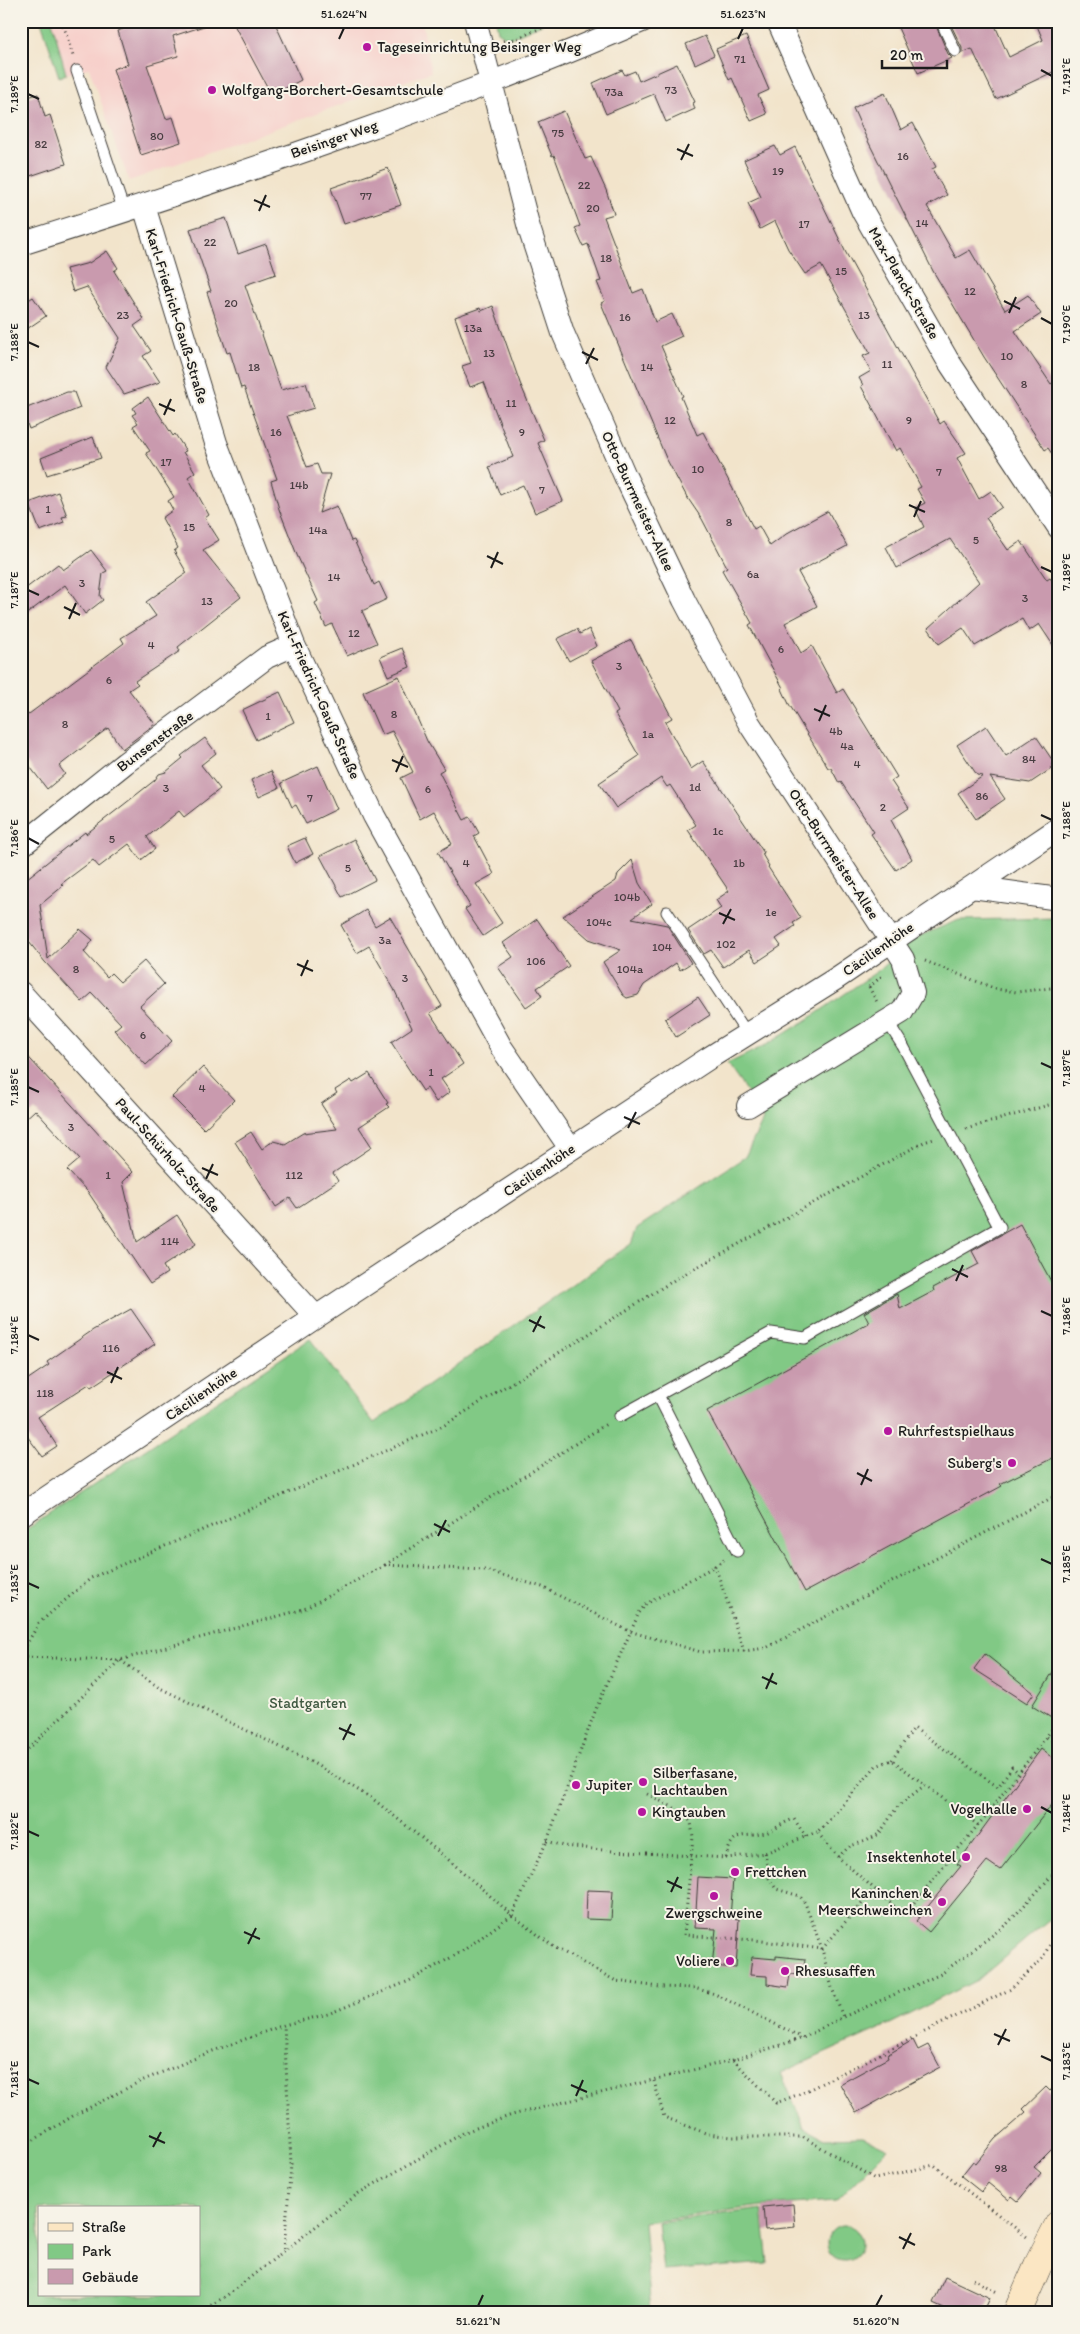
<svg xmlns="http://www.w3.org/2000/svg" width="1080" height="2334" font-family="Itim,sans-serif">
<rect width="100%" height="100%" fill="#f7f3e8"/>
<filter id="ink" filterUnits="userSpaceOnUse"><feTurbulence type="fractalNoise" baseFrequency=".02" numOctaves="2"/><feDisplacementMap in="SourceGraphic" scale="10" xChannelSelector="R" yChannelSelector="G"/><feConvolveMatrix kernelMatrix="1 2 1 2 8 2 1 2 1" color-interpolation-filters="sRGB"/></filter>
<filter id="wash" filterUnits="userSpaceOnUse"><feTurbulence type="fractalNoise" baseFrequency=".0096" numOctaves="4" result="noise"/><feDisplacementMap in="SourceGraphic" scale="20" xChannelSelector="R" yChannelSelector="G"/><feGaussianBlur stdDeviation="1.12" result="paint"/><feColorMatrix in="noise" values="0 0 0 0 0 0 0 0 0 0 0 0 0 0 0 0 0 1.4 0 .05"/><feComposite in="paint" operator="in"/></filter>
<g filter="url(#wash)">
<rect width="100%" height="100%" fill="#f2e4cb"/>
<path fill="#f7d0cb" d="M52,21H422L431,72L129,181L89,68L66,74Z"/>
<path fill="#81c985" stroke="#4e7250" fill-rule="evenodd" d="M41,21H52L66,74L59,77Z
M496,21H548L508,39L498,32Z
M1059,918V1911L979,1979L892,2023L781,2073L804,2127L824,2138L863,2137L888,2149L836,2201L762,2206L644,2222L651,2313H21V1533L310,1339L374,1423L631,1244L637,1228L745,1157L763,1120L754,1102L727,1064L768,1044L810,1018L879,970L914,938L959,920ZM39,2208H199V2295H39Z
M762,2209L768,2263L663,2271L658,2222Z
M827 2243a17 17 0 1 1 34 0a17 17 0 1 1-34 0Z"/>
<g id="blocks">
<path fill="#c99aae" d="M132,21H206L207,25L173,36L178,56L147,65L166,119L173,117L181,142L141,155L113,69L128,64L118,31L133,25Z
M232,21H274L301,80L276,93L275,91L270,92Z
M895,21H934L948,54L952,58L918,73Z
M949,21H993L1009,57L1043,40L1035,21H1059V74L1057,70L996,99L972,49L962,53V48Z
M705,36L714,55L695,64L686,44Z
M746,36L769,90L758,95L767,114L751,121L732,78L729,80L716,49Z
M677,64L695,102L693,103L695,109L666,122L654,94L606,114L593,83L622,70L625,75L635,71L639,81Z
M885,93L901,130L913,123L936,167L932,169L947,195L927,206L956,258L970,250L1005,310L1028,295L1041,314L1015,331L1051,384L1059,379V464L1048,448L1045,450L984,357L933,271L865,135L853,108Z
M38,94L45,117L50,115L66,164L21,179V125L28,123L21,99Z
M564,111L585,159L591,157L606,190L614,214L604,217L633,293L643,289L655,322L672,314L682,336L661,346L683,396L681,397L697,435L703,432L754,529L759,526L770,546L789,532L828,511L847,546L798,572L817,606L785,623L801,653L812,646L837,693L843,689L897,777L891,781L909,808L891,820L912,859L896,870L871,834L874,832L841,782L839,783L831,768H828L789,704L782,689L783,688L749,625L752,623L722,570L727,567L702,519L687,497L666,458L601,303L605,301L597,282L601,281L588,244L583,246L575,228L580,226L554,155L552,156L538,122Z
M775,146L780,155L795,147L846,253L940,424L944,421L966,453L957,458L979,499L991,491L1002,507L986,518L1008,550L1021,541L1047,580L1050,578L1059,590V654L1039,624L1029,631L1022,619L975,646L963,628L939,644L928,628L979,582L950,539L897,568L886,547L924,527L915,508L925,503L917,489L921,487L900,448L896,451L861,386L863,385L859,378L871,371L863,356L870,353L821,265L805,274L788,249L775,221L760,229L748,203L761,197L744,160Z
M388,168L401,205L344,224L331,188Z
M226,218L238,254L266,244L276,274L245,285L281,390L306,383L314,408L287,416L307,467L317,464L321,474H330L319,513L337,506L351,541L354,540L374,585L379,582L387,599L362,611L377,643L347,656L332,624L326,627L315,603L318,601L297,555L279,509L271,481L277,479L244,387L241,388L230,352L227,353L207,292L211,291L190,229Z
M107,251L118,268L114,271L144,319L134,326L151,351L143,356L160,382L124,394L106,367L120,338L87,287L73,292L66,269L89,263Z
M33,297L46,316L21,333V305Z
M493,306L520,383L544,440L538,443L563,501L535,513L523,485L500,495L489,467L513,457L484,382L470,387L462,366L471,363L455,317L480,308L481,311Z
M67,392H74L80,408L29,429L22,410Z
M148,397L173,436L175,434L186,451L183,452L195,472L188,477L209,515L205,518L219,540L203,550L241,597L178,647L180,651L135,681L138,684L129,690L155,724L122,749L108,728L59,766L65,774L47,789L21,755V720L124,643L121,638L156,616L146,602L187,573L174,551L178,548L162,518L173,510L168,501L174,497L146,453L150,451L133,426L138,423L132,415L136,413L133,408Z
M93,437L101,458L47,475L41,458Z
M58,492L67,516L62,517L64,522L40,531L29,503Z
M91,550L107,571L103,573L100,596L103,600L85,614L65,585L21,618V592L58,564L63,570Z
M577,629L580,634L589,629L597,646L569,661L557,639Z
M631,640L672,718L665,722L691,769L703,761L764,853L762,854L769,866L768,867L801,918L793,923L795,926L776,939L781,946L757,962L749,950L723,967L711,950L704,954L688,930L721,908L716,900L729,891L688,830L696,825L670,785L667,787L661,778L616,808L599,783L639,756L615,714L618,712L591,661Z
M402,648L410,667L388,676L380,657Z
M399,676L427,741L444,769L439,772L464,820L470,817L479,833L474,836L494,874L476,884L502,923L483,936L465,909L470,906L438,852L452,844L434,811L420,819L401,778L413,772L392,731L382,735L363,692Z
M280,692L294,722L256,740L242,710Z
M986,726L1006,756L1036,736L1053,761L1051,769L1030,783L990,777L1005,799L976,819L958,793L983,776L977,775L957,745Z
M205,738L216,753L201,765L220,789L184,817L179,811L147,837L155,849L141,860L129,844L99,867L93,860L61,884L63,886L40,905L48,959L80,929L93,940L84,952L107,977L111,973L120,982L144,961L164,984L140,1006L172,1041L146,1065L114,1030L121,1024L92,993L82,1002L45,962L21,932V883L85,832L86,834L122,806L155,780L159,774L166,772L183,758L181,756Z
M318,766L337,809L306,824L296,805L292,807L281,783Z
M271,771L279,788L259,797L251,780Z
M305,838L313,854L295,863L287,846Z
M354,839L375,880L342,897L320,856Z
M632,860L639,883L652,904L632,918L667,925L691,963L680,970L676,963L644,985L638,995L627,998L623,995L603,962L621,950L589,939L563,916L616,881L618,874Z
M366,910L375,926L390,917L442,1006L430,1013L463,1064L441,1079L450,1092L436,1102L427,1088L423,1091L391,1042L412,1028L394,989L369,946L357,953L341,925Z
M537,919L569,966L537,988L542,996L526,1007L498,967L513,957L503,943Z
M698,997L710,1015L676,1037L665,1019Z
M21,1049L133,1172L123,1182L137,1242L177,1215L196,1244L163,1266L167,1273L150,1284L88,1192L67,1170L80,1159L35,1110L21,1123Z
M203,1067L234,1100L204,1129L172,1097Z
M369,1073L388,1103L386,1104L389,1107L359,1127L372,1147L333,1173L338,1181L297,1208L290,1198L276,1207L235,1142L251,1132L262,1149L273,1141L285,1144L303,1133L337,1129L321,1104L337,1093L335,1090L351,1080L353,1083Z
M1020,1224L1059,1296V1455L1000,1484L1002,1486L805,1592L707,1411L869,1323L864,1313L897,1294L900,1309L934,1291L933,1288L979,1264L972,1251Z
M131,1309L155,1344L91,1387L89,1384L38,1417L57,1446L42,1456L21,1428V1384L49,1365L47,1362L93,1330Z
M985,1654L1034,1693L1027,1703L974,1669Z
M1059,1662V1709L1053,1719L1032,1706Z
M1041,1749L1059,1763V1796L1000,1870L987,1861L929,1932L916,1921L961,1866L957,1864Z
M698,1877L733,1879L730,1918L739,1919L736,1968L712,1966L716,1929L695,1928Z
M587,1890L613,1891L611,1920L586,1919Z
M776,1956L805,1959L803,1975L790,1974L788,1987L767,1984V1976L750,1975L752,1957L776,1959Z
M913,2040L918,2050L928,2045L940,2067L856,2113L840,2084L888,2058L887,2055Z
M1059,2083V2142L1034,2167L1041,2173L1018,2201L1012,2196L1009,2200L988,2183L981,2192L961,2176L973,2161L976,2163L995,2139L1026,2112L1023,2109L1046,2087L1050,2091Z
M793,2204L795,2227L765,2230L763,2207Z
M945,2277L990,2298L983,2313H942L944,2308L933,2303Z"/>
</g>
</g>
<g filter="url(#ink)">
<use href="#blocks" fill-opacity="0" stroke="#3c3a36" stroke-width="1"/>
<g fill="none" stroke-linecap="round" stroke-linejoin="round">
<defs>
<path id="lane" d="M941,21L955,51
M77,71L124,211
M667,912L748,1035
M887,1021L903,1046
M620,1416L658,1395
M737,1551L658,1395L771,1333L805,1338L1000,1227L997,1223"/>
<path id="street" d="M475,21L529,228L563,333L625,476L684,600L749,723L903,959L913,993L902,1012L748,1106
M778,21L863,212L947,359L1059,528
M144,206L216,443L294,645L374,816L501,1047L570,1148
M21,244C231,178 440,108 642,21
M21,846L125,763L267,657L294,645
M972,887L1059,899
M21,993L316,1317
M21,1515L316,1317L709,1058L837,978L1059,828"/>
<path id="secondary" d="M1017,2313L1038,2265L1059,2224"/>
</defs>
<use href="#lane" stroke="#3c3a36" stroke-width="13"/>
<use href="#street" stroke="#3c3a36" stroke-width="24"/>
<use href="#secondary" stroke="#3c3a36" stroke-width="29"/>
<path stroke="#3c3a36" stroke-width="3" stroke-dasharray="1 4" stroke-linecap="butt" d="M62,21L73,56
M503,41L515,39L558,21
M925,961L996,989L1017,992L1059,987
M869,987L882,976
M869,987L878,1004
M966,1129L1059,1102
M1054,1496L1059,1505
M724,1560L715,1566L744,1651L766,1648L1059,1494
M385,1565L608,1423
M21,1654L39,1623L91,1578L443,1426L679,1277L924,1142L934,1139
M21,1657L120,1660L158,1687L313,1763L373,1799L450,1861L512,1915L554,1947L616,1981L660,1987L694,1988L715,1994L803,2038
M1047,1737L1059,1745
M21,1756L120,1660L304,1609L385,1565L486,1570L542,1587L629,1631L701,1652L744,1651
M892,1760L914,1728L998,1787L1012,1767L1018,1772
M647,1794L680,1811L691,1822L693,1837L684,1935L755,1940L822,1949L873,1890
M978,1825L892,1760L876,1766L825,1825L817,1832L838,1857L904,1915L978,1825L985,1817L1059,1720
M547,1841L564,1846L613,1851L726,1858L765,1853L817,1832
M765,1853L769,1878L776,1889L800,1896L805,1903L822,1949L832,1988L843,2017
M838,1857L850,1846L866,1841L879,1834L898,1806L925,1785
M726,1858C733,1828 742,1839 765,1833C775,1830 783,1822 794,1819L806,1837
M733,2060L776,2103L802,2093L1011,1989L1042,1959L1054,1937L1059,1902L1058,1870
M654,2081L664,2117L708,2134L732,2137H803L875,2179L934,2165L1027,2237
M21,2148L73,2116L139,2082L210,2052L284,2025L328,2014L409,1981L461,1952L512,1915L547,1841L596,1709L639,1613L646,1604L715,1566
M284,2249L291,2164L284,2025
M973,2279L999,2293
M198,2313L226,2296L359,2193L465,2132L512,2115L733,2060L803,2038L843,2017L941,1974L1007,1924L1059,1868"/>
<use href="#lane" stroke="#fff" stroke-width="11"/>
<use href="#street" stroke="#fff" stroke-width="22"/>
<use href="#secondary" stroke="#fbe6c3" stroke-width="28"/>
<defs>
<path id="lane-bridge" d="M903,1046L997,1223"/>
</defs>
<use href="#lane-bridge" stroke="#3c3a36" stroke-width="13" stroke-linecap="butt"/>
<use href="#lane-bridge" stroke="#fff" stroke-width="11"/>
</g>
</g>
<path fill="none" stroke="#1c1c1c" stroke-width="2" d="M339,39L344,28M738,39L743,28M1041,70L1052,76M28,94L39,99M677,149L693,156M681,160L689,144M254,200L270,207M259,211L266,195M1004,301L1020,309M1009,313L1016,297M1041,318L1052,324M28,342L39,347M582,352L598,360M586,364L594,348M159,404L175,411M164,415L171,399M909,505L925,512M914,517L921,501M487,556L503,564M1041,567L1052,572M491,568L498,552M28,590L39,595M64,607L80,615M69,619L76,603M814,709L830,716M819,721L826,705M392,760L408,767M396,772L403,756M1041,815L1052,820M28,838L39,844M719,913L735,920M723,924L731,909M297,964L313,971M301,976L308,960M1041,1063L1052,1068M28,1087L39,1092M624,1117L640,1124M628,1128L636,1112M202,1168L218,1175M206,1179L213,1164M952,1269L968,1277M956,1281L963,1265M1041,1311L1052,1316M529,1320L545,1328M533,1332L541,1316M28,1335L39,1340M107,1372L122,1379M111,1383L118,1367M857,1473L872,1481M861,1485L868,1469M434,1524L450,1532M438,1536L446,1520M1041,1559L1052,1564M28,1583L39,1588M762,1677L777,1684M766,1689L773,1673M339,1728L355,1735M343,1740L351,1724M1041,1807L1052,1813M28,1831L39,1836M667,1881L682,1888M671,1892L678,1877M244,1932L260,1939M248,1944L256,1928M994,2034L1010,2041M998,2045L1006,2029M1041,2056L1052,2061M28,2079L39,2084M571,2085L587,2092M576,2096L583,2080M149,2136L165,2143M153,2147L161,2132M899,2237L915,2245M903,2249L911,2233M478,2306L483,2295M876,2306L882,2295"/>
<g fill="#b5179e" stroke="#f7f3e8" stroke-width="2">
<circle cx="367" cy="47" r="5"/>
<circle cx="212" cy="90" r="5"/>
<circle cx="888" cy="1431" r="5"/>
<circle cx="1012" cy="1463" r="5"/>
<circle cx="643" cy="1782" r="5"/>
<circle cx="576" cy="1785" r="5"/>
<circle cx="1027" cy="1809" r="5"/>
<circle cx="642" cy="1812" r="5"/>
<circle cx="966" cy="1857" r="5"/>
<circle cx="735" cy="1872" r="5"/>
<circle cx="714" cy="1896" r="5"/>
<circle cx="942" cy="1902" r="5"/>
<circle cx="730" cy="1961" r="5"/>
<circle cx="785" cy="1971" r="5"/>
</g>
<g text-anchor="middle" stroke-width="4" stroke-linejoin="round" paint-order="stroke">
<g font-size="12" fill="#473c40">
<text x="740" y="63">71</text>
<text x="671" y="94">73</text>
<text x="614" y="96">73a</text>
<text x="558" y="137">75</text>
<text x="157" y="140">80</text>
<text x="41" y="148">82</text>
<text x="903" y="160">16</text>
<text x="778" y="175">19</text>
<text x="584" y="189">22</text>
<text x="366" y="200">77</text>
<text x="593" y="212">20</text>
<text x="922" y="227">14</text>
<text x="804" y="228">17</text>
<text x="210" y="246">22</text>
<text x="606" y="262">18</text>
<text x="841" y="275">15</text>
<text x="970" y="295">12</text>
<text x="231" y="307">20</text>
<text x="123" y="319">23</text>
<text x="864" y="319">13</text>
<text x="625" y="321">16</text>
<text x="473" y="332">13a</text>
<text x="489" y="357">13</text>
<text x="1007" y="360">10</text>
<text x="887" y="368">11</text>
<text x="254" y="371">18</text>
<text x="647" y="371">14</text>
<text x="1024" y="388">8</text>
<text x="511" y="407">11</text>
<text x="670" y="424">12</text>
<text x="909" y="424">9</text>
<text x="276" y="436">16</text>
<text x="522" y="436">9</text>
<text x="166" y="466">17</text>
<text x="698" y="473">10</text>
<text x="939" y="476">7</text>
<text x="299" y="489">14b</text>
<text x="542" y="494">7</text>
<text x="48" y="513">1</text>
<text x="729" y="526">8</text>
<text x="189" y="531">15</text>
<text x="318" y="534">14a</text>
<text x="976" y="544">5</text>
<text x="753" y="578">6a</text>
<text x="334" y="581">14</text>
<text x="82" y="587">3</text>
<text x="1025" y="602">3</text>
<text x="207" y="605">13</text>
<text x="354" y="637">12</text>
<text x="151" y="649">4</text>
<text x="781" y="653">6</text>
<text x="619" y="670">3</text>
<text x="109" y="684">6</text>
<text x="394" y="718">8</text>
<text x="268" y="720">1</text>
<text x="65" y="728">8</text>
<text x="836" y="735">4b</text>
<text x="648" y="738">1a</text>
<text x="847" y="750">4a</text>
<text x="1029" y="763">84</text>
<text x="857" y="768">4</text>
<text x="695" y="791">1d</text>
<text x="166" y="792">3</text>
<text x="428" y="793">6</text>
<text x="982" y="800">86</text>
<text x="310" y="802">7</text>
<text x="883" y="811">2</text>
<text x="718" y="835">1c</text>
<text x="112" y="843">5</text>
<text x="466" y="867">4</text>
<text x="739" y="867">1b</text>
<text x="348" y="872">5</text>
<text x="627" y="901">104b</text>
<text x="771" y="916">1e</text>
<text x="599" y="926">104c</text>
<text x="385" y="944">3a</text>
<text x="726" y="948">102</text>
<text x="662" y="951">104</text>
<text x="536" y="965">106</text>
<text x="76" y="973">8</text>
<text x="630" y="973">104a</text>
<text x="405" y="982">3</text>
<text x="143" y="1039">6</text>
<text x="431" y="1076">1</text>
<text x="202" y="1092">4</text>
<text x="71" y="1131">3</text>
<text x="108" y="1179">1</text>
<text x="294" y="1179">112</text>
<text x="170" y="1245">114</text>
<text x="111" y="1352">116</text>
<text x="45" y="1397">118</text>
<text x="1001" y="2172">98</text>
</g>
<g font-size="15" fill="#1c1c1c" stroke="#f7f3e8" text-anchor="start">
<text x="377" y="52">Tageseinrichtung Beisinger Weg</text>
<text x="222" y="95">Wolfgang-Borchert-Gesamtschule</text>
<text x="898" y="1436">Ruhrfestspielhaus</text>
<text x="1002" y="1468" text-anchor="end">Suberg's</text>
<text x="653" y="1778">Silberfasane,<tspan x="653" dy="17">Lachtauben</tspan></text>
<text x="586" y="1790">Jupiter</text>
<text x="1017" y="1814" text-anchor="end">Vogelhalle</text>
<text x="652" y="1817">Kingtauben</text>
<text x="956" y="1862" text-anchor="end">Insektenhotel</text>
<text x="745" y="1877">Frettchen</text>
<text x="932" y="1898" text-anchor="end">Kaninchen &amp;<tspan x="932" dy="17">Meerschweinchen</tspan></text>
<text x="714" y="1918" text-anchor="middle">Zwergschweine</text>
<text x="720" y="1966" text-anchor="end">Voliere</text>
<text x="795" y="1976">Rhesusaffen</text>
</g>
<g font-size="15" fill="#1c1c1c" stroke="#f7f3e8">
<text transform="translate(334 139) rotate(-19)" y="5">Beisinger Weg</text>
<text transform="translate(904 283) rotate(60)" y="5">Max-Planck-Straße</text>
<text transform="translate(177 316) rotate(73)" y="5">Karl-Friedrich-Gauß-Straße</text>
<text transform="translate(638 501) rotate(65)" y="5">Otto-Burrmeister-Allee</text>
<text transform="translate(319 695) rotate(66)" y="5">Karl-Friedrich-Gauß-Straße</text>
<text transform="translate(155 741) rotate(-37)" y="5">Bunsenstraße</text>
<text transform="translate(834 854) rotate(57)" y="5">Otto-Burrmeister-Allee</text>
<text transform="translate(878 949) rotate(-35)" y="5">Cäcilienhöhe</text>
<text transform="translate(168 1155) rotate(48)" y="5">Paul-Schürholz-Straße</text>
<text transform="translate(539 1170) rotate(-34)" y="5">Cäcilienhöhe</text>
<text transform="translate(201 1394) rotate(-34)" y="5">Cäcilienhöhe</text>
</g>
<g font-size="15" fill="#3f5941" stroke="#f7f3e8">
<text x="308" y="1708">Stadtgarten</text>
</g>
</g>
<rect width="1080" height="2334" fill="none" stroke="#f7f3e8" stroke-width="55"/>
<rect x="38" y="2206" width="162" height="90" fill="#f7f3e8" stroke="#9f9d96"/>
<rect x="48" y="2223" width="25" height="8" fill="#fbe6c3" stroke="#9f9d96"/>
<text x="82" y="2232" font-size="15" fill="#1c1c1c">Straße</text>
<rect x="48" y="2244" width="25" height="15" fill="#81c985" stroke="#9f9d96"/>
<text x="82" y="2256" font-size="15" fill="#1c1c1c">Park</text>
<rect x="48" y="2269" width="25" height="15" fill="#c99aae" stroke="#9f9d96"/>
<text x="82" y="2282" font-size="15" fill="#1c1c1c">Gebäude</text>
<path d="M882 60v8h65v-8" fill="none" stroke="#1c1c1c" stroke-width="2.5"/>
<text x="890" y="60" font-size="15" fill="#1c1c1c" stroke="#f7f3e8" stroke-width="4" paint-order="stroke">20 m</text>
<rect x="28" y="28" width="1024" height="2278" fill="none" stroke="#1c1c1c" stroke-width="2"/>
<g font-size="12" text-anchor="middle" fill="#1c1c1c">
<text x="344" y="18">51.624°N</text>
<text x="743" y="18">51.623°N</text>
<text transform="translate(1066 76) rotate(-90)" y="4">7.191°E</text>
<text transform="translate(14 94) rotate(-90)" y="4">7.189°E</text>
<text transform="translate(1066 324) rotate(-90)" y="4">7.190°E</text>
<text transform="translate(14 342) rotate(-90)" y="4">7.188°E</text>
<text transform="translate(1066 572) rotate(-90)" y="4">7.189°E</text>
<text transform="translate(14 590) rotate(-90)" y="4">7.187°E</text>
<text transform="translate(1066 820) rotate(-90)" y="4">7.188°E</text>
<text transform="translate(14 838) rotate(-90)" y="4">7.186°E</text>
<text transform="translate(1066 1068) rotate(-90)" y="4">7.187°E</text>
<text transform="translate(14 1087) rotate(-90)" y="4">7.185°E</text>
<text transform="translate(1066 1316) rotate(-90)" y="4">7.186°E</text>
<text transform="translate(14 1335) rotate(-90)" y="4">7.184°E</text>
<text transform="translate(1066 1564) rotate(-90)" y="4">7.185°E</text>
<text transform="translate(14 1583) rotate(-90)" y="4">7.183°E</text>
<text transform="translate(1066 1813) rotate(-90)" y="4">7.184°E</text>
<text transform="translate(14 1831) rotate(-90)" y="4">7.182°E</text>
<text transform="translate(1066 2061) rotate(-90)" y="4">7.183°E</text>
<text transform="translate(14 2079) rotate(-90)" y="4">7.181°E</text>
<text x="478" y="2325">51.621°N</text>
<text x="876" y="2325">51.620°N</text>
</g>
</svg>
